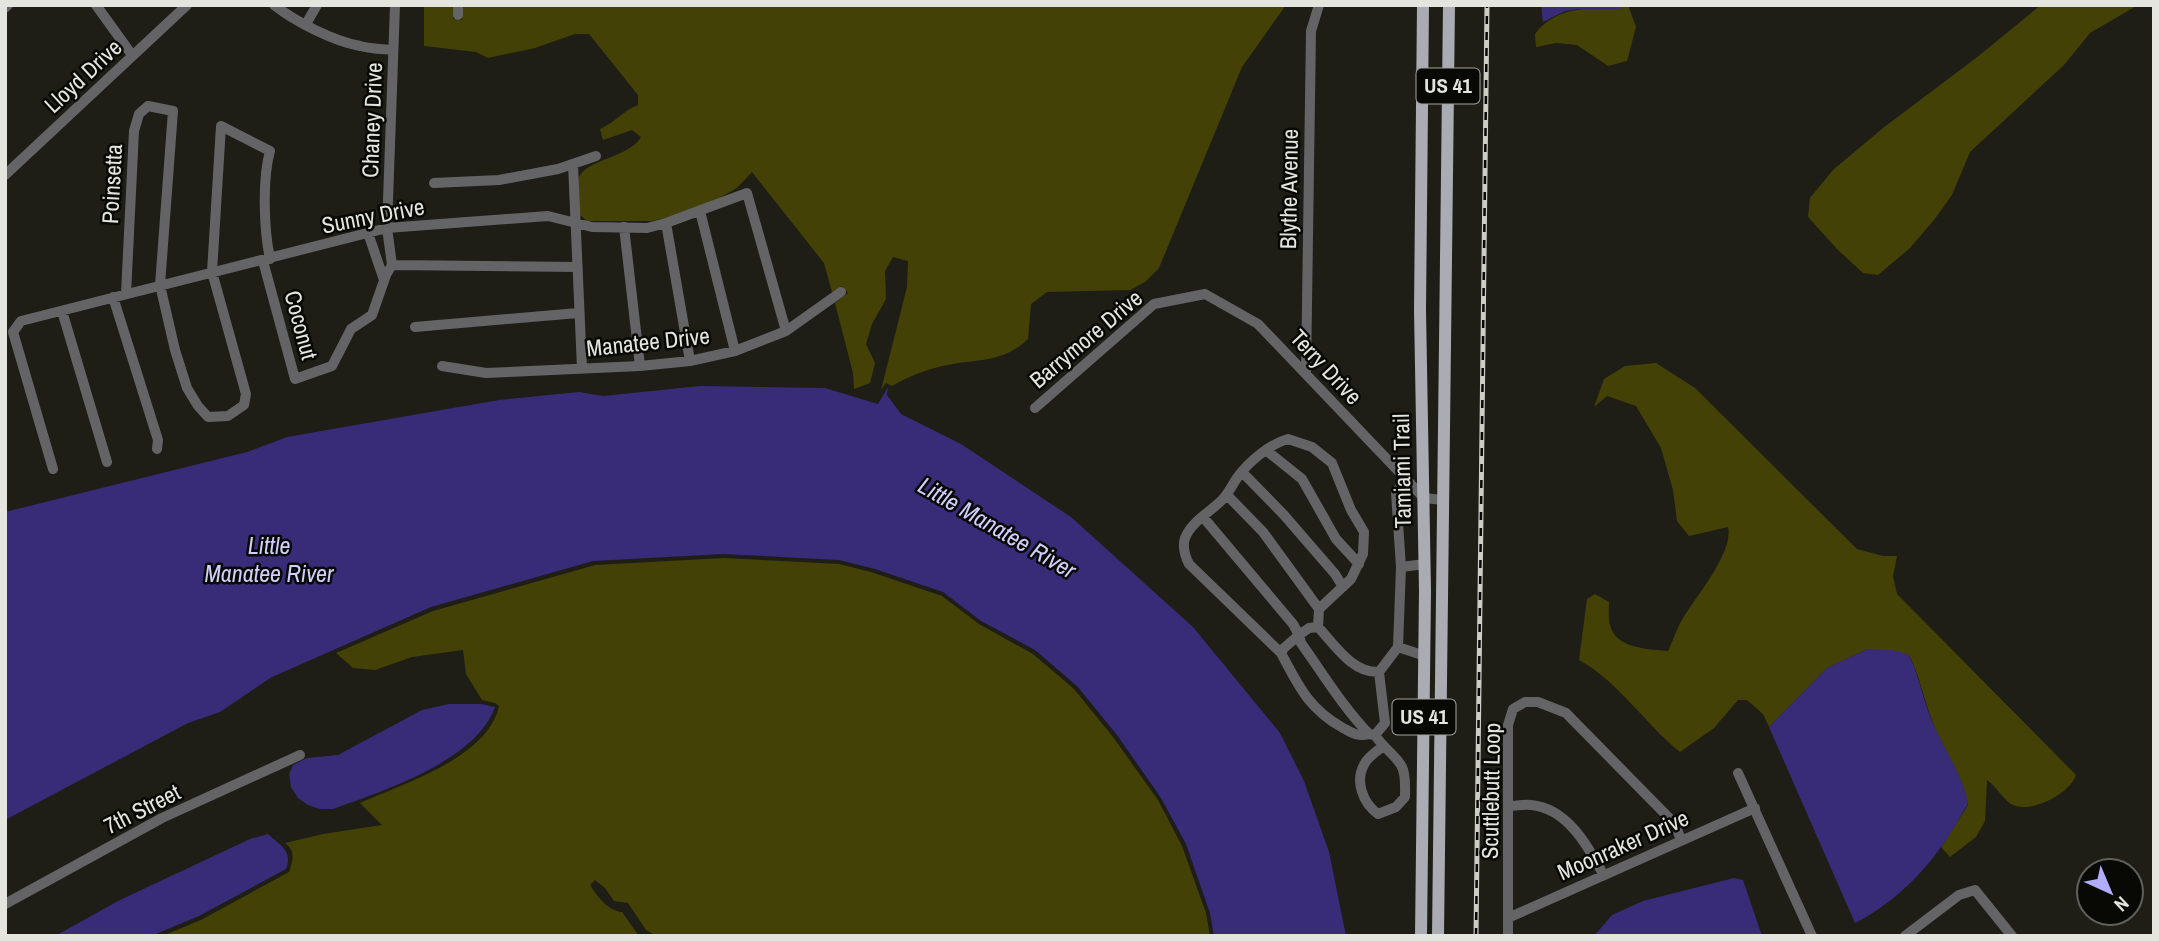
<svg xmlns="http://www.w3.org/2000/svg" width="2159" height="941" font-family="'Archivo Narrow',sans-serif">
<rect width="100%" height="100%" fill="#1e1e17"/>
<path fill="#444106" d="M424,5H453V19L462,20L463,5H1286L1242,67L1159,268L1145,282L1130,290L1047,292L1031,304L1028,339C1008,359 985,360 958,363C934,367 912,374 892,386L886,383L881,390L907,287L908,261L893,257L885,271L886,299L872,324L866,344L875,363L870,383L854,389L853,373L835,303L848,293L842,286L832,292L824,263L752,172L737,188L714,201L665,218L652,221H587L580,215C579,204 577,191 578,181C581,159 629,159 641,137L632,130L603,140L600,129C615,122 623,111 638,105V95L589,34H575L535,48L488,58L476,52L424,46Z
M1624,5H1628L1636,27L1627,61L1608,66L1577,45L1556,43L1536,47L1535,34C1555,7 1588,7 1619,9Z
M2041,5H2138L2090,33L2064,65L1970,152L1952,195L1934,220L1910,248L1878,275L1863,273L1838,250L1808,217L1810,198L1833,170L1883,128L1976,58Z
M1656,363L1695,388L1857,549L1883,556H1897L1893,576L1897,594L2076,775C2070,794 2029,815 2011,804C2002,798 1996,786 1987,780L1985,821L1976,837L1950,857L1941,847L1968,805C1963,774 1943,752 1933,723C1924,700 1920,677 1909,655L1868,649L1827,668L1769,727L1763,714L1747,700H1738L1714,728L1680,752C1645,724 1618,681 1579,660L1587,599L1595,594L1609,602C1609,609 1608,618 1610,625C1616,649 1648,649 1668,651C1673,641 1676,630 1682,620C1695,597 1734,553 1728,527L1689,536L1677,521L1673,490L1661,448L1636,406L1607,396L1594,407L1604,379L1625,366Z
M724,558L839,564L871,572L942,596L979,624L1033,654L1074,689L1113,737L1158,800L1182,846L1206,913L1210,936H656L646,930L628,903L614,901L605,888L595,880L590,885C597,896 608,911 622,912L639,936H162L201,920L289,872C293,861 296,851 285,843L323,834L382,825L360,803C402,784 488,758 499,706L495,703L482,700L466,674L463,650L412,657L375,670L353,668L336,653L433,611L595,565Z"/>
<path fill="#382b78" d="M1541,5H1624L1620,9H1580L1565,11L1543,22Z
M700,386L825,388L878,404L888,387L887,395L901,414L961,444L1071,517L1193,627L1280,733L1304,781L1329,852L1346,936H1214L1210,913L1186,844L1161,798L1117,735L1077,686L1035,650L981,621L943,592L875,569L839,560L723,554L593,561L431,607L272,677L220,712L188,723L5,820V512L247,452L287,437L499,400L579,392L603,396Z
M1868,649L1893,650L1909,655C1920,678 1924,705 1935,728C1947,754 1963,776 1968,804C1959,818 1951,834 1941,847C1919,878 1889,906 1855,923L1769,727L1827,668Z
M449,704H481L495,707C476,761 383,791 333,809H320L308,805L298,798L291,787L289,774L293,765L307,758L338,755L422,710Z
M268,834C281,846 293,851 286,869L199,916L151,936H55L120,900L250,839Z
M1734,878L1743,880L1762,936H1594L1612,915L1643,901Z"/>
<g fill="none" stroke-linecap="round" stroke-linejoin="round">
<path stroke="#646467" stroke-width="10" d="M96,5L132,55
M274,5C296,22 333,41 360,46C371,49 382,49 393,50
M5,8L8,5
M458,15V5
M306,24L317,5
M573,164L582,368
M5,175L187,5
M434,183L499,180L558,169L596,156
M700,211L735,351
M666,223L690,361
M624,227L640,366
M368,233L384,280
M263,261L295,379L332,366L351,329L372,315L386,275L392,265L387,228L395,5
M392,265L577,267
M126,294L134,131L139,114L148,106L173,111L160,285L175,350L187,388L198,406L208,417L228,416L244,405L246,394L212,272L221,126L270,151C262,180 264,230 270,259
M113,297L158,440L157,449
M62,311L107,462
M415,327L578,313
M442,366L486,373L640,366L690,361L735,351L786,331L841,292
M1306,373L1311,31L1319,5
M1035,408L1154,304L1205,294L1258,324L1424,498L1443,500
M1267,451L1302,479L1336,539L1359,564
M53,469L13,332L21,321L387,228L548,216L592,227L647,228L666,223L747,193L786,331
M1242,472L1284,515L1335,574L1343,587
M1227,495L1263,532L1319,609
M1203,517L1293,624L1299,635L1284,648L1281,653C1299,687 1309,709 1343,728C1352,733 1358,737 1369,734
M1401,567L1396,493L1405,478
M1398,647L1401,567L1425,564
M1281,653L1189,564C1185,556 1182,547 1185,538C1191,522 1210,512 1222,500C1229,493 1232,485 1237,478C1248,462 1270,444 1288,439L1312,447L1332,463L1351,510L1364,532L1363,554L1351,579L1319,609L1318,627
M1379,672L1385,723L1375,735L1369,734C1343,707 1323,674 1301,643L1299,635L1309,628L1318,627C1335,645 1352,673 1379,672L1398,647L1425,656
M1375,735C1382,747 1397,756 1402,767C1406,775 1405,787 1405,797L1396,807L1378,814C1363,803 1354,781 1365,763C1368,757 1377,751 1382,747
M1738,773L1812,936
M1509,806C1516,806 1524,804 1531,805C1567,808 1588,846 1603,874
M5,904L162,818L300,755
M1508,918L1755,808
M1508,936V725L1513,709L1525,702H1538L1566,713L1675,824L1681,840
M1905,936L1959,895L1975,890L2012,936"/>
<path stroke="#ababb3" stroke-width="12" d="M1421,936L1425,591L1420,310L1423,5
M1438,936L1449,5"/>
<defs>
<path id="rail" d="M1476,936L1487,5"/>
</defs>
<use href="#rail" stroke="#cdcdc8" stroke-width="5"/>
<use href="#rail" stroke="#080805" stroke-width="2.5" stroke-dasharray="8" stroke-linecap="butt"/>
</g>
<g text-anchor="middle" stroke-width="5" stroke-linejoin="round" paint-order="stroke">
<g fill="#080805" stroke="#a3a39e" stroke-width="2">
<rect x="1416.5" y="68.5" width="63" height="35" rx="5"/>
<rect x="1392.5" y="699.5" width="63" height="35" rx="5"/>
</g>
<g font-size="21" font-weight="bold" fill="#e5e5e0">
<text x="1448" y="93">US 41</text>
<text x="1424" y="724">US 41</text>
</g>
<g font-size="23" fill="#e5e5e0" stroke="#080805">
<text transform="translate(83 76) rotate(-43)" y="8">Lloyd Drive</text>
<text transform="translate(372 120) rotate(-88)" y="8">Chaney Drive</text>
<text transform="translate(112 184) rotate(-87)" y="8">Poinsetta</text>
<text transform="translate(1289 189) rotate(-89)" y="8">Blythe Avenue</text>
<text transform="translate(373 216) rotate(-11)" y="8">Sunny Drive</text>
<text transform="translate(301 325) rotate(75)" y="8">Coconut</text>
<text transform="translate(1086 339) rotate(-40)" y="8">Barrymore Drive</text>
<text transform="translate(648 342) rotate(-6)" y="8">Manatee Drive</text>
<text transform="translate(1326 367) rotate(47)" y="8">Terry Drive</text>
<text transform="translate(1402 471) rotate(-91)" y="8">Tamiami Trail</text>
<text transform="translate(1491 791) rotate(-89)" y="8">Scuttlebutt Loop</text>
<text transform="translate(142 809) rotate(-27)" y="8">7th Street</text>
<text transform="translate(1623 845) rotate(-24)" y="8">Moonraker Drive</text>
</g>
<g font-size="24" font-style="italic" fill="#cfcefc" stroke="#080805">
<text transform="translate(997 528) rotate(30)" y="8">Little Manatee River</text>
<text x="269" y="554">Little<tspan x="269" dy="28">Manatee River</tspan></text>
</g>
</g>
<rect width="2159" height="941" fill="none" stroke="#e5e5e0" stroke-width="14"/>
<g transform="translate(2110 892) rotate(136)"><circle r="33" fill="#080805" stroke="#60605d" stroke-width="2"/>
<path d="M0-5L12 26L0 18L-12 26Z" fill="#b1adfa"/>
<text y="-10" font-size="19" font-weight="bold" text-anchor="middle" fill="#e5e5e0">N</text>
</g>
</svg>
